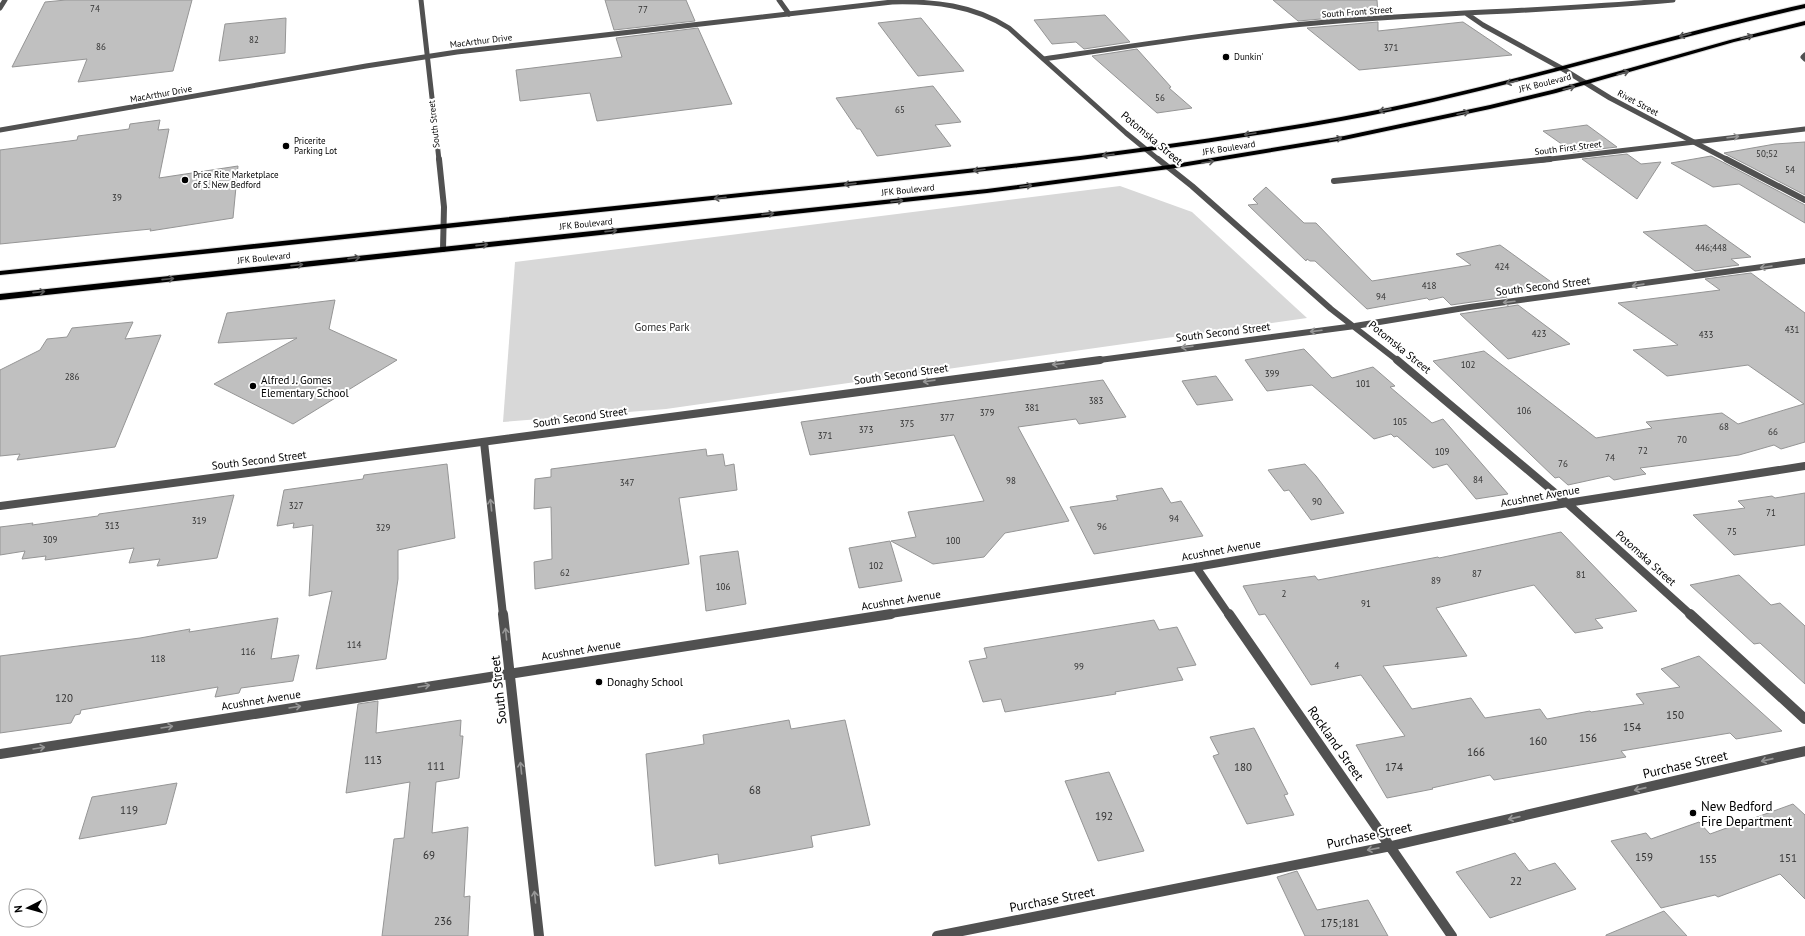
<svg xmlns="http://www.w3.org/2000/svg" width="1805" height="936" font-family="'PT Sans',sans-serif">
<rect width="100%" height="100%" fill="#fff"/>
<path fill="#d8d8d8" d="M1120,186L1192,212L1307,318L666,409L503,422L515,262Z"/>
<path fill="#c0c0c0" stroke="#959595" d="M66,0H192L173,71L78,82L87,59L12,67L45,2Z
M605,0H686L695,21L614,30Z
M1273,0H1377L1378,14L1298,21Z
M1105,15L1130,42L1084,49L1076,42L1052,44L1034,20Z
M286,18L285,53L219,61L225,24Z
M921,18L964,71L918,76L878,23Z
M1378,22V31L1463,22L1512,55L1359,70L1307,28Z
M698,28L732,104L597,121L590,93L520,101L516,70L622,57L616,38Z
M1137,49L1171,87L1169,88L1192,108L1157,113L1092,56Z
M933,86L961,122L935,125L951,146L877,156L860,129H857L836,98Z
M160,120L158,130L169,129L159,178L238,166L233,218L150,231L151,229L0,244V150L77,140L78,136L129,129L130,124Z
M1587,125L1617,147L1573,152L1543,131Z
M1805,142V195L1724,153L1775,144Z
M1627,154L1641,164L1661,162L1637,199L1582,159Z
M1711,156L1805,205V223L1739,184L1713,187L1671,163Z
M1266,187L1304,223H1316L1372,281L1471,265L1456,254L1500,245L1554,284L1499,292L1507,297L1451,305L1443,297L1429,300L1427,298L1367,309L1315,261H1310L1307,259L1306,261L1248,205L1258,204L1253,199Z
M1706,225L1751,257L1731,259L1739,265L1695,271L1643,232Z
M1751,273L1805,313V442L1781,449L1774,445L1739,455L1640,468L1646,474L1614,480L1609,476L1568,485L1559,477L1555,478L1433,361L1484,351L1596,438L1652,428L1646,422L1722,413L1738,424L1804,404L1748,365L1667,376L1633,350L1678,345L1618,303L1720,290L1705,279Z
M335,300L329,329L397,360L293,424L214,384L297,338L218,343L227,313Z
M1518,305L1570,344L1508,359L1460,314Z
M133,322L125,339L161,335L115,447L17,460L20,454L0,456V370L40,350L47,339L67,337L72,328Z
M1304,349L1332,378L1373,367L1395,386L1390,387L1432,423L1443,419L1508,494L1476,499L1447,464L1433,468L1397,436L1394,437L1391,434L1374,439L1312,385L1267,391L1245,360Z
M1216,376L1233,400L1197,405L1182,381Z
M1103,380L1126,417L1079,424L1076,419L1018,427L1069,521L1005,533L984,557L933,564L891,541L916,537L908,512L984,501L954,435L810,455L801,422Z
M706,449L707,456L723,454L725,466L734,464L737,490L679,498L689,564L535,589L534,562L552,559L551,507L534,509L535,479L551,477V469Z
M447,464L455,538L398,550V579L386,659L316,669L332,591L309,596L313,525L293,528L294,523L277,526L284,490L363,479L364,475Z
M1305,464L1316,476L1344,513L1311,520L1289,490L1284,491L1268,470Z
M1162,488L1171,503L1181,501L1203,536L1094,554L1070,507L1118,500L1116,496Z
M1805,493V545L1734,555L1693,515L1745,508L1738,501L1772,496L1775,498Z
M234,495L217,558L157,566L160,559L129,563L134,548L45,560L46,556L22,559L25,551L0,555V527L33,523L32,525L98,516L99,514Z
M1561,532L1637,611L1595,619L1603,628L1575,633L1534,585L1436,608L1467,656L1383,666L1412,709L1471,698L1485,718L1540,709L1547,719L1590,711L1591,712L1644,704L1636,694L1680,687L1661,669L1699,656L1782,731L1736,739L1730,733L1621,751L1626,757L1494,780L1490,775L1432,788L1433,789L1387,798L1356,745L1405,736L1361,675L1311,685L1265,614L1259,615L1243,586L1315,576L1318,580L1438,557L1439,558Z
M890,541L902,581L859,588L849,548Z
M738,551L746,604L706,611L700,556Z
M1739,575L1771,605L1780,603L1805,626V684L1760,643L1754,644L1690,585Z
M278,618L271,659L299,655L293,681L241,688L239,693L215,697L218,687L81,710L80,714L75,715L71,723L0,733V656L140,638L190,629L189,632Z
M1154,620L1159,630L1177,627L1196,665L1177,668L1183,680L1115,692L1116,694L1005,712L1001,699L983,702L969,661L987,658L984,648Z
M378,701L376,733L461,720L460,736H463L459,778L436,782L432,833L468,827L464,897L470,896L468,936H382L394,839L404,838L410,782L346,793L358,704Z
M789,720L791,729L845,720L870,825L811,836L813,847L719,864L718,854L655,866L646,754L704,744L703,735Z
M1254,728L1288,794L1284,795L1294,815L1247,824L1213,756L1219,754L1210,737Z
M1109,772L1144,851L1098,861L1065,781Z
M177,783L166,824L79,839L92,797Z
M1793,804L1805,815V899L1780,874L1718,897L1715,895L1661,908L1611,841L1646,833L1651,839L1699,822L1710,834Z
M1515,853L1529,871L1555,863L1576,889L1490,918L1456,872Z
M1297,871L1317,910L1368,900L1388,936H1305L1277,877Z
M1664,911L1687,936H1606V935Z"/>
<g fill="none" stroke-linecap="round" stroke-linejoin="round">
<defs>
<path id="primary" d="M1805,4V8C1650,43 1498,92 1341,121C1139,157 935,177 731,198C487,224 244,250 0,275V271C244,245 487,219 731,194C935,173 1139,153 1341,117C1498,89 1650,39 1805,4Z
M1805,21V25L1734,42L1556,93L1490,109L1344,140L1169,169L987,193L0,300V294L987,189L1169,165L1344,136L1490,105L1552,90L1730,40Z"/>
</defs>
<use href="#primary" stroke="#dbdbdb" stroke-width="2"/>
<path stroke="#515151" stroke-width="5" d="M421,0L439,160
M779,0L789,14
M0,8L5,0
M1467,14L1483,25L1563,69
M1805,55L1803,57L1805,59
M1044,59C1138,45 1233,30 1327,22C1443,12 1558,11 1673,0
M1542,160L1805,129"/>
<path stroke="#515151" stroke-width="6" d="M439,159L444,207L443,249
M1334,181L1550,159"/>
<path stroke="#515151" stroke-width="8" d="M484,442L503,615
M1196,567L1229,615"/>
<path stroke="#515151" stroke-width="10" d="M503,614L539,936
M1229,614L1452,936
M937,936L1391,846L1805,751"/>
<path stroke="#515151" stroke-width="5" d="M1563,69L1610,98L1728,160
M0,130L366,66L457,52L892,2C934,1 973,5 1009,28L1126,133L1159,160"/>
<path stroke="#515151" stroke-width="6" d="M1158,159L1192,186L1331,309L1398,361
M1726,159L1805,200
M1092,361L1355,326L1470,307L1805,261"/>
<path stroke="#515151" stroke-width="8" d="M1397,360L1567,503L1691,615
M0,506L1100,360
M884,615L1196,567L1567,503L1805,466"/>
<path stroke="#515151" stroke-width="10" d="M1690,614L1805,719
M0,754L891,614"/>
<use href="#primary" fill="#000" fill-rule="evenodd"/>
</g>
<defs><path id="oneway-shaft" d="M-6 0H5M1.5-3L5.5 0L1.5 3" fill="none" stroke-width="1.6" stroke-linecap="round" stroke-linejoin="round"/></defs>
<g stroke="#595959">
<use href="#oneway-shaft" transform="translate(1685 35) rotate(164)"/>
<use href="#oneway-shaft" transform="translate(1747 37) rotate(-15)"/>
<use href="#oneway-shaft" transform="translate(1623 73) rotate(-16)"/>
<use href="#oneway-shaft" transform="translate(1512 82) rotate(166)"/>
<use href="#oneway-shaft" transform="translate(1569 88) rotate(-15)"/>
<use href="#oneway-shaft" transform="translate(1385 110) rotate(169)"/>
<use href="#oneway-shaft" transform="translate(1463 113) rotate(-12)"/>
<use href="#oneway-shaft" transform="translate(1250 134) rotate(171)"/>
<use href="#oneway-shaft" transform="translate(1336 139) rotate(-10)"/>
<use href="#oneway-shaft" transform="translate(1108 155) rotate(173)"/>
<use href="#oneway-shaft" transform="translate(1208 162) rotate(-9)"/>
<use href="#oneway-shaft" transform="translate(979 170) rotate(173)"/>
<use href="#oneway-shaft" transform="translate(850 184) rotate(174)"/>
<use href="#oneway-shaft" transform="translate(1026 186) rotate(-7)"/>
<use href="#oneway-shaft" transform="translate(720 198) rotate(174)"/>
<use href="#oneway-shaft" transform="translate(897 201) rotate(-6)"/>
<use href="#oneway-shaft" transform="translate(768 214) rotate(-6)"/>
<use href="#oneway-shaft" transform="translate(611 231) rotate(-6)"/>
<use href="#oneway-shaft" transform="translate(482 245) rotate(-6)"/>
<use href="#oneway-shaft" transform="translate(354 258) rotate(-6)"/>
<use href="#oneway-shaft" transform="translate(297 265) rotate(-6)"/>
<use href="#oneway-shaft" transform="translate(168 279) rotate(-6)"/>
<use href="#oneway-shaft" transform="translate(39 292) rotate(-6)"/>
</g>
<g stroke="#979797">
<use href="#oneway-shaft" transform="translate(1733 137) rotate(-7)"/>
<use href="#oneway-shaft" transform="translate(1766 267) rotate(172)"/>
<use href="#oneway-shaft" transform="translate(1638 285) rotate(172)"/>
<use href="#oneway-shaft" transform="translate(1509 302) rotate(173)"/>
<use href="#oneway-shaft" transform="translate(1316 331) rotate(173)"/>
<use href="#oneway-shaft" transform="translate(1187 347) rotate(173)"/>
<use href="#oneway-shaft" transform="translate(1058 364) rotate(173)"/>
<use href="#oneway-shaft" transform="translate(929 381) rotate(172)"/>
<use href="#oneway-shaft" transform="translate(491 505) rotate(-96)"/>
<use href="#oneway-shaft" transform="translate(506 634) rotate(-96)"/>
<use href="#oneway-shaft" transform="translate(424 686) rotate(-9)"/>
<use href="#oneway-shaft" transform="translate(295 707) rotate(-9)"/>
<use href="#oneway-shaft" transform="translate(167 727) rotate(-9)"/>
<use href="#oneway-shaft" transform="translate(39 748) rotate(-9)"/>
<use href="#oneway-shaft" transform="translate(1767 760) rotate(167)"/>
<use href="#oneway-shaft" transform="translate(521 768) rotate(-96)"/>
<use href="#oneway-shaft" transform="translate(1640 789) rotate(167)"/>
<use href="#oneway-shaft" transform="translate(1514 818) rotate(167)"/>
<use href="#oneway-shaft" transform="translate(1373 849) rotate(169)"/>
<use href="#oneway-shaft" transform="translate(535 897) rotate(-96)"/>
</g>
<g fill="#000" stroke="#fff" stroke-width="1.5">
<circle cx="1226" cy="57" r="4"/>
<circle cx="286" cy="146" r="4"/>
<circle cx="185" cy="180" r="4"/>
<circle cx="253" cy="386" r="4"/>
<circle cx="599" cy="682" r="4"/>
<circle cx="1693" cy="813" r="4"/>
</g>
<g text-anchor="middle" stroke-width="4" stroke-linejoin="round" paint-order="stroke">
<g font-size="9" fill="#303030">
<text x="95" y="12">74</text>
<text x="643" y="13">77</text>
<text x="254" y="43">82</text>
<text x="101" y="50">86</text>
<text x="1391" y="51">371</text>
<text x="1160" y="101">56</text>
<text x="900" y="113">65</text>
<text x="1767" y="157">50;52</text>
<text x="1790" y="173">54</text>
<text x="117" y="201">39</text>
<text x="1711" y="251">446;448</text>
<text x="1502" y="270">424</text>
<text x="1429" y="289">418</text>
<text x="1381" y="300">94</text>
<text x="1792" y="333">431</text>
<text x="1539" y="337">423</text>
<text x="1706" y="338">433</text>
<text x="1468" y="368">102</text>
<text x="1272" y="377">399</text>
<text x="72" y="380">286</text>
<text x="1363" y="387">101</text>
<text x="1096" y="404">383</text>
<text x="1032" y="411">381</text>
<text x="1524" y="414">106</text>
<text x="987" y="416">379</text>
<text x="947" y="421">377</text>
<text x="1400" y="425">105</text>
<text x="907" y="427">375</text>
<text x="1724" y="430">68</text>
<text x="866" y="433">373</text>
<text x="1773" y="435">66</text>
<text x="825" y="439">371</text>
<text x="1682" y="443">70</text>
<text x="1643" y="454">72</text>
<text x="1442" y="455">109</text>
<text x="1610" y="461">74</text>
<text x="1563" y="467">76</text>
<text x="1478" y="483">84</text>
<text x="1011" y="484">98</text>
<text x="627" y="486">347</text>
<text x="1317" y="505">90</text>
<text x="296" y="509">327</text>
<text x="1771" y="516">71</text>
<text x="1174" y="522">94</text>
<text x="199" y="524">319</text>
<text x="112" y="529">313</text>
<text x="1102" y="530">96</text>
<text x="383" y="531">329</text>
<text x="1732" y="535">75</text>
<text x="50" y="543">309</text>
<text x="953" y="544">100</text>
<text x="876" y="569">102</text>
<text x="565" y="576">62</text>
<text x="1477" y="577">87</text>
<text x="1581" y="578">81</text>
<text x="1436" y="584">89</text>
<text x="723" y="590">106</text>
<text x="1284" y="597">2</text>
<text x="1366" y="607">91</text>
<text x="354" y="648">114</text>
<text x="248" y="655">116</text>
<text x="158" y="662">118</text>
<text x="1337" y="669">4</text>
<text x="1079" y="670">99</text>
</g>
<g font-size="9" fill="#000" stroke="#fff">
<text transform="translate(1357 12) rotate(-4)" y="3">South Front Street</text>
<text transform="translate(481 41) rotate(-7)" y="3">MacArthur Drive</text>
<text transform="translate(1545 83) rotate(-14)" y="3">JFK Boulevard</text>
<text transform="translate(161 94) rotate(-10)" y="3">MacArthur Drive</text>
<text transform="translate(1638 103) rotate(28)" y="3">Rivet Street</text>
<text transform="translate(434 124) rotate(-96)" y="3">South Street</text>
<text transform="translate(1229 148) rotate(-9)" y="3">JFK Boulevard</text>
<text transform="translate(1568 148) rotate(-7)" y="3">South First Street</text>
<text transform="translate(908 190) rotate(-6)" y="3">JFK Boulevard</text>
<text transform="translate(586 224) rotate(-6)" y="3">JFK Boulevard</text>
<text transform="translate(264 258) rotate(-6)" y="3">JFK Boulevard</text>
</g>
<g font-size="9" fill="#000" stroke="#fff" text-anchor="start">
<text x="1234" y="60">Dunkin'</text>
<text x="294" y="144">Pricerite<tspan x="294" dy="10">Parking Lot</tspan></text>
<text x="193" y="178">Price Rite Marketplace<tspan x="193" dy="10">of S. New Bedford</tspan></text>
</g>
<g font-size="11" fill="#000" stroke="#fff">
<text transform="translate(1152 138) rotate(40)" y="4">Potomska Street</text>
<text transform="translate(1543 286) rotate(-7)" y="4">South Second Street</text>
<text transform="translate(1223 332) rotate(-7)" y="4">South Second Street</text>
<text transform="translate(1400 347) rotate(39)" y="4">Potomska Street</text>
<text transform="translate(901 374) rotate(-8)" y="4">South Second Street</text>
<text transform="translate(580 417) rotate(-8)" y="4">South Second Street</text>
<text transform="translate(259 460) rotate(-7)" y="4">South Second Street</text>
<text transform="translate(1540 496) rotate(-10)" y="4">Acushnet Avenue</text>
<text transform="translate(1221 550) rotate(-10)" y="4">Acushnet Avenue</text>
<text transform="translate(1646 558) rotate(42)" y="4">Potomska Street</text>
<text transform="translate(901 600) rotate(-9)" y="4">Acushnet Avenue</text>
<text transform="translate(581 650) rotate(-9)" y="4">Acushnet Avenue</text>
<text transform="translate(261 700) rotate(-9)" y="4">Acushnet Avenue</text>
</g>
<g font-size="11" fill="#2f2f2f" stroke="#fff">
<text x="662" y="331">Gomes Park</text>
</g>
<g font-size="11" fill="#000" stroke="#fff" text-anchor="start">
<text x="261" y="384">Alfred J. Gomes<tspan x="261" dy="13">Elementary School</tspan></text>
<text x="607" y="686">Donaghy School</text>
</g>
<g font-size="11" fill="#303030">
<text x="64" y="702">120</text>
<text x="1675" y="719">150</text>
<text x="1632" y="731">154</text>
<text x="1588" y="742">156</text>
<text x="1538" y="745">160</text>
<text x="1476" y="756">166</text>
<text x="373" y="764">113</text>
<text x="436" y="770">111</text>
<text x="1243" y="771">180</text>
<text x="1394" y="771">174</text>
<text x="755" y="794">68</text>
<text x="129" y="814">119</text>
<text x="1104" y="820">192</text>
<text x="429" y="859">69</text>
<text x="1644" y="861">159</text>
<text x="1788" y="862">151</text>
<text x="1708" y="863">155</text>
<text x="1516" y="885">22</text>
<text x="443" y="925">236</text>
<text x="1340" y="927">175;181</text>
</g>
<g font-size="13" fill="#000" stroke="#fff">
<text transform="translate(498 690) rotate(-96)" y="5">South Street</text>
<text transform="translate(1336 743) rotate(55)" y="5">Rockland Street</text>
<text transform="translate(1685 764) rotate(-13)" y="5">Purchase Street</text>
<text transform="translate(1369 835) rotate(-12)" y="5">Purchase Street</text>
<text transform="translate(1052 899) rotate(-11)" y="5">Purchase Street</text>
</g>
<g font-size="13" fill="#000" stroke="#fff" text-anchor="start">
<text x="1701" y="811">New Bedford<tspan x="1701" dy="15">Fire Department</tspan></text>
</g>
</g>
<g transform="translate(28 908) rotate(264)"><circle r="19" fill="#ffffff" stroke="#999999"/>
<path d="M0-3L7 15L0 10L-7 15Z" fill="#000000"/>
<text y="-6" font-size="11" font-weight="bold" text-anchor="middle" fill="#000000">N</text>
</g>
</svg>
